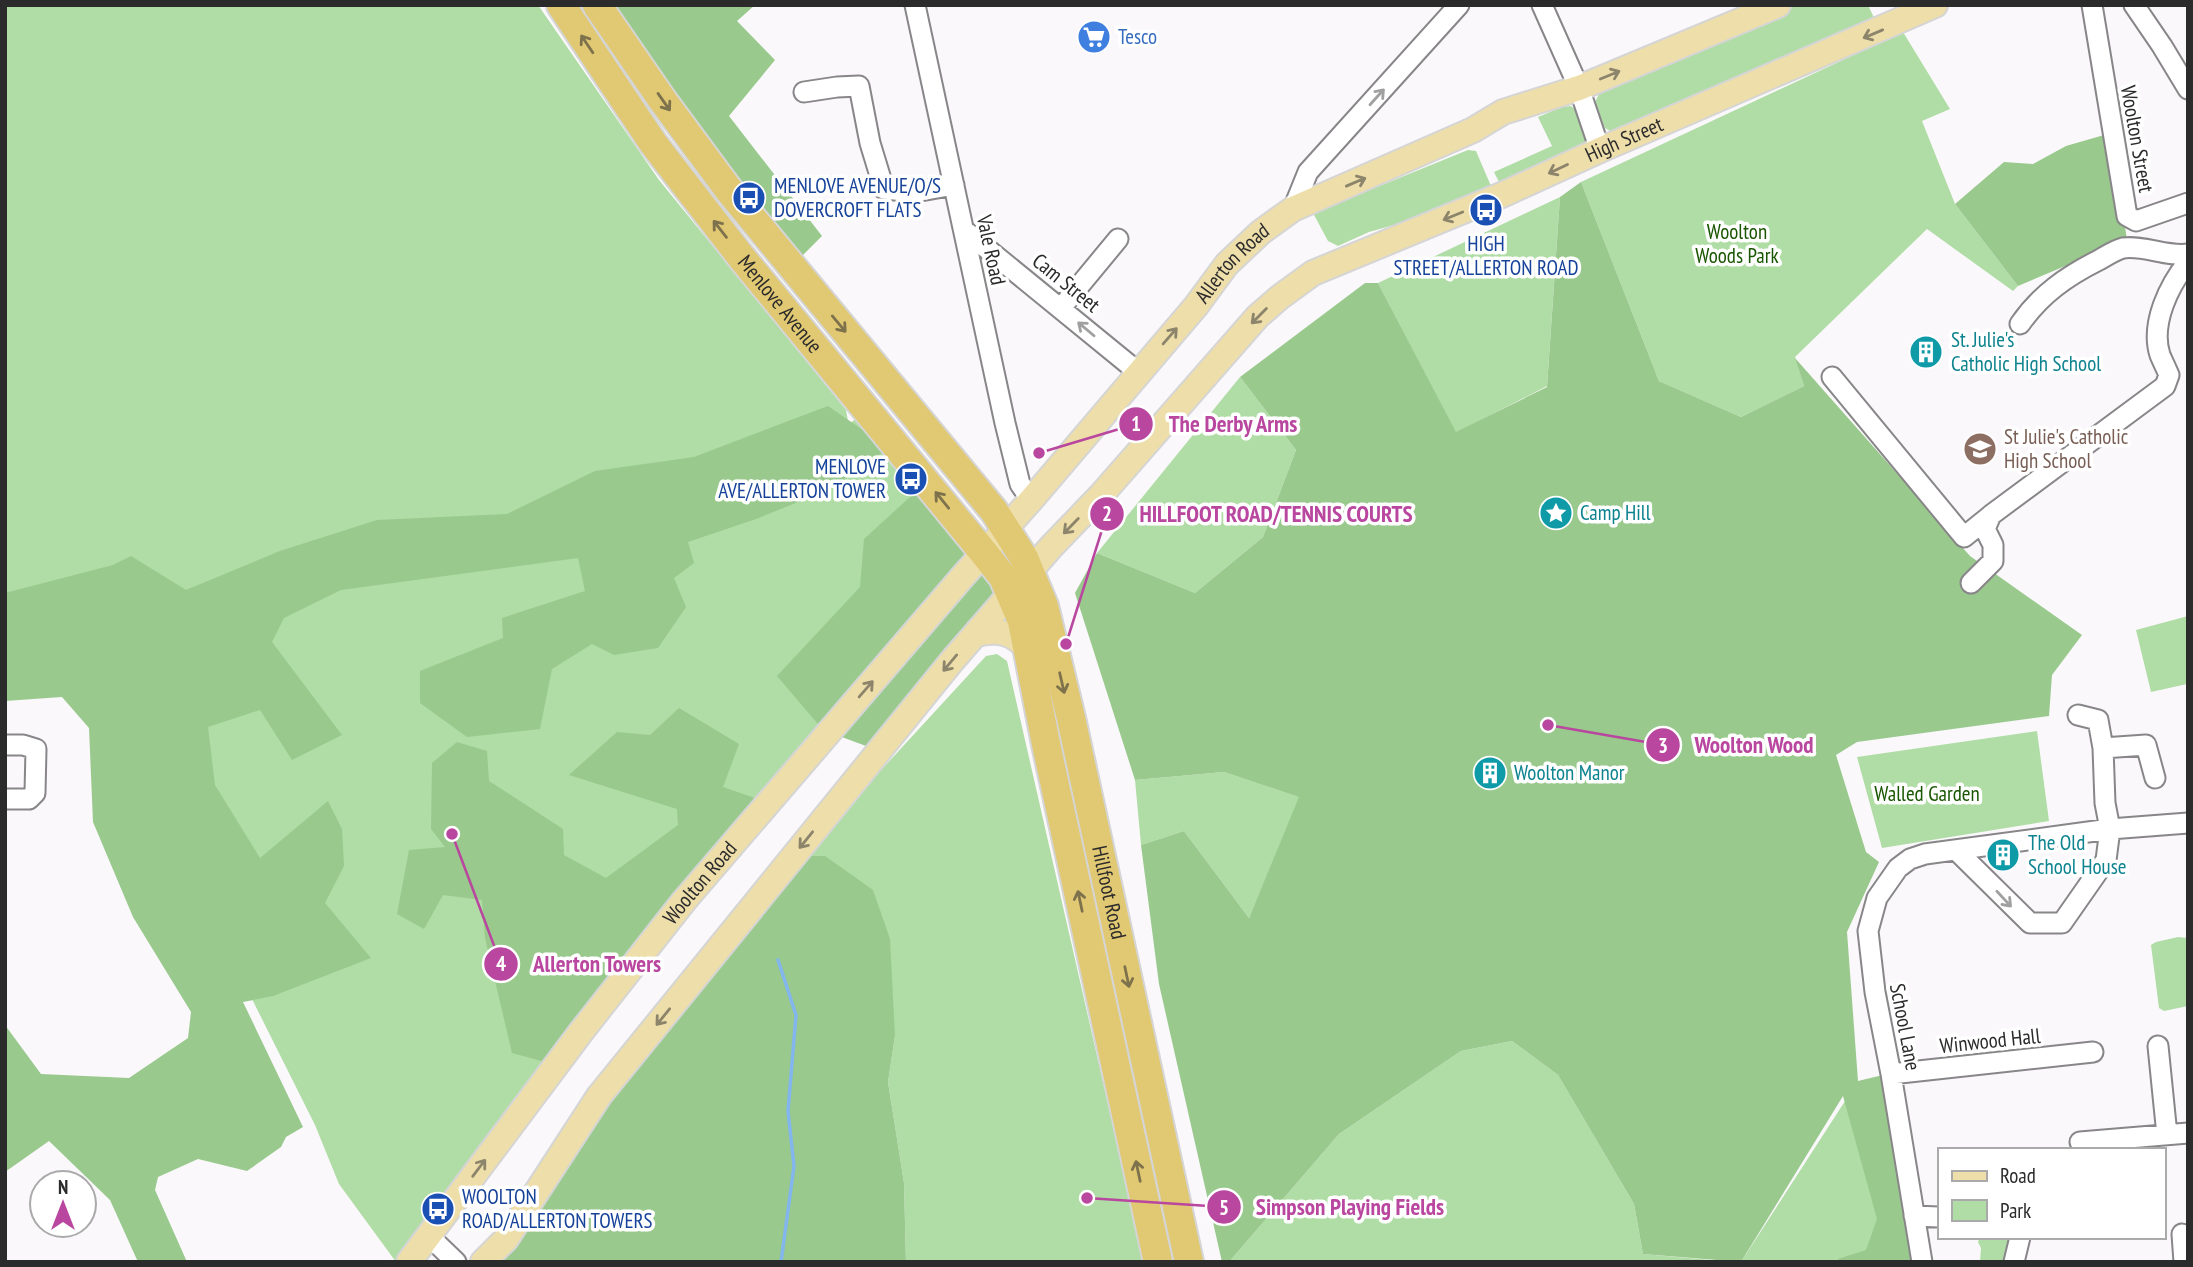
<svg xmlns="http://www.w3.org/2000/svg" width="2193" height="1267" font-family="'PT Sans Narrow',sans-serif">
<rect width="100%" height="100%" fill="#faf8fb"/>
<path fill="#b0dca5" d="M5,5H538L659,180L846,410L848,421L753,504L859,416L977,551L405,1262H396L339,1184L315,1125L242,979L104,680L5,686Z
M1797,5H1868L1876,22L1612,132L1605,128L1594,104L1601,90Z
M1903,32L1950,109L1922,121L1955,204L2018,286L2013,291L1927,229L1795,357L1804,386L1741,417L1659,381L1581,182Z
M1571,106C1581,113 1589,131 1586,143L1500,184L1494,172L1552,146L1538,117L1562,107Z
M1468,150L1476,151L1491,186L1415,219L1369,232L1338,246L1328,241L1313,213Z
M1560,197L1547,386L1456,433L1378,283Z
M1240,377L1296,450L1263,537L1195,593L1097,553Z
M2188,616V686L2187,684L2151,692L2136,630Z
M997,654L1007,661L1144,1262H906L904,1183L888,1082L895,1036L802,856L986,656Z
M2037,731L2049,821L1882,848L1857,757Z
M1224,772L1300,797L1249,918L1184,831L1141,845L1135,780Z
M2178,937L2188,938V1006L2164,1011L2159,1008L2151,945L2156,942Z
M1512,1041L1558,1075L1634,1204L1643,1254L1733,1262H1229L1339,1134L1461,1051Z
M1858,1081L1899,1262H1741Z
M1980,1237H2015L2009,1262H1980L1981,1248L1978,1242Z"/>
<path fill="#99c98d" d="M610,5H755L737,21L775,60L729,116L822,236L797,261Z
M2111,133L2127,240L2018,286L1955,204L2004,162L2033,164L2066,146Z
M1581,182L1659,381L1741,417L1804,386L1795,358L1970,556L2082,635L2052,675L2049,716L1857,742L1836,755L1866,852L1879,862L1847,932L1858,1081L1883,1075L1912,1262H1840L1838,1259L1866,1250L1877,1219L1843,1096L1741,1262L1643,1254L1634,1204L1558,1075L1512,1041L1461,1051L1339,1134L1229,1262H1222L1159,984L1141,845L1184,831L1249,918L1299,797L1224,772L1135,780L1075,593L1097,553L1195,593L1263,537L1296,450L1240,377L1365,283H1378L1456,432L1547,387L1560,197Z
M828,406L889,448L828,490L756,519L688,542L694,563L674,578L686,607L658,648L614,655L592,644L552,669L540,729L467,737L420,703V671L503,638L502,618L585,591L578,558L341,590L284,618L272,642L342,735L292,760L260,710L208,727L215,785L260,858L328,801L342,829L344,866L325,903L371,958L273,996L243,1002L303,1127L286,1137L281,1147L247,1171L198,1159L158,1177L155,1190L187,1262H138L110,1200L49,1141L5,1172V1025L41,1074L129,1078L188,1038L191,1012L133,917L93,822L89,728L62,697L5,701V593L113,565L131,556L186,590L280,551L377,520L507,514L595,471L694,457Z
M922,486L998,587L866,746L823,730L777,676L860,587L864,539Z
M679,708L739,744L723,787L769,803L556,1065L512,1053L485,938L482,900L443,895L424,929L397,914L409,850L445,847L431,829L432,763L457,742L487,751L489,781L563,829L564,855L606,878L678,825L677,809L569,775L617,732L650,735Z
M802,856H825L873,890L890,939L895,1036L888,1082L904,1183L906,1262H489L600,1102Z"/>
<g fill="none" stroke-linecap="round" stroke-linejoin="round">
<path stroke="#82b6ed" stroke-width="3.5" d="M778,960L796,1015L788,1111L794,1166L781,1262"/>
<defs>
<path id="minor" d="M915,5L1005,423L1020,484L1031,500
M1542,5L1579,88L1600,150
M2092,5L2127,216L2136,221L2188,203
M2134,5L2162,46L2188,89
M804,92L837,87L859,86L870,143L884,189L915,192L954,185
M1293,209L1308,172L1459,5
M964,230L1138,372
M1061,308L1118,239
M2020,324C2041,294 2067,276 2099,260C2106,256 2115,250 2123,248C2145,245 2166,257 2188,254
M1832,377L1964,537L1990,516
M1971,583L1993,561V545L1985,529L1991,515L2165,386L2169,375C2166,368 2163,362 2160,355C2150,324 2169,285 2188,262
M5,745H23L36,749L35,793L29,799H5
M2103,748L2146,745L2155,778
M1956,850L2030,923H2062L2106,860L2110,829L2105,803L2103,748L2098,720L2078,715
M2158,1046L2167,1135
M1891,1074L2093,1052
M2080,1142L2188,1133
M1914,1216L1939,1217
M2182,1234L2184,1262
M429,1236L456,1262
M1922,1262L1891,1074L1875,992L1868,931L1877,898L1898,868L1910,859L1925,854L2110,829L2188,823
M2014,1262L2020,1237"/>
<g id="major">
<path d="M976,634C998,629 1014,632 1028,650"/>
<path id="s1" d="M409,1262L581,1032L684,901L964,575L1031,500L1196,306L1227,264L1261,232L1293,209L1473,130L1503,112L1579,88L1778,5"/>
<path id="s2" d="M483,1262L506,1239L599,1096L952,661L1051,547L1102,494L1258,316L1280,297L1313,273L1504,194L1600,150L1935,5"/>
</g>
<g id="highway">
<path id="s3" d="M561,5L653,143L742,258L984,553L1003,577L1022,621L1046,744L1158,1262"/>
<path id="s4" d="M597,5L663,101L728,189L994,511L1024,558L1044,606L1071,718L1189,1262"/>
</g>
</defs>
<use href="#minor" stroke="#888689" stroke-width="23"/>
<use href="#major" stroke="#d5d5d5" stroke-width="28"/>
<use href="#highway" stroke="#d5d5d5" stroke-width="32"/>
<use href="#minor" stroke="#fff" stroke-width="19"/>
<use href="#major" stroke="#eddeaa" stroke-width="24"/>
<use href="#highway" stroke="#e1c872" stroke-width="28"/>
</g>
<defs><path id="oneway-shaft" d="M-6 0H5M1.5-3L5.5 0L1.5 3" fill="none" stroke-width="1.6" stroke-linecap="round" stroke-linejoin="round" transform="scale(1.75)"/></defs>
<g stroke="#8c846b">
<use href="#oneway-shaft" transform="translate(1873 34) rotate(157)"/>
<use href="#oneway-shaft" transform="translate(1610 75) rotate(-22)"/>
<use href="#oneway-shaft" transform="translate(1558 169) rotate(155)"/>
<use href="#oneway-shaft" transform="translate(1356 182) rotate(-23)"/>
<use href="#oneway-shaft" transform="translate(1453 216) rotate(158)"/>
<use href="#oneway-shaft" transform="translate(1259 316) rotate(135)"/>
<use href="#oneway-shaft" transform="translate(1170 336) rotate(-49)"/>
<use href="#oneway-shaft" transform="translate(1071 526) rotate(134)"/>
<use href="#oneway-shaft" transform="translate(950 663) rotate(130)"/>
<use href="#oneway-shaft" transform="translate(866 689) rotate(-49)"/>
<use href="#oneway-shaft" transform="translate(806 840) rotate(129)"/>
<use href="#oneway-shaft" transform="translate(663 1017) rotate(129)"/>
<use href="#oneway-shaft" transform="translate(479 1168) rotate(-53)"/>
</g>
<g stroke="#7d724c">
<use href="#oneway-shaft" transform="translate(587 44) rotate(-124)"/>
<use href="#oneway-shaft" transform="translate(664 102) rotate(55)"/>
<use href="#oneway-shaft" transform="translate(720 229) rotate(-128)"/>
<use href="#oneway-shaft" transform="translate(839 324) rotate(50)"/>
<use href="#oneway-shaft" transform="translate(942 500) rotate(-129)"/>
<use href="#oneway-shaft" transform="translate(1062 683) rotate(77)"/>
<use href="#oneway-shaft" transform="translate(1080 901) rotate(-102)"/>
<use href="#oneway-shaft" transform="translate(1127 977) rotate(78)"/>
<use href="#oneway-shaft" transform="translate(1138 1171) rotate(-102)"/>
</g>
<g stroke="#a0a0a0">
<use href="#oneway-shaft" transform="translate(1377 97) rotate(-48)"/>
<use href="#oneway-shaft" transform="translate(1086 329) rotate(-140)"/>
<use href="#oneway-shaft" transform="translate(2004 899) rotate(47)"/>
</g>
<defs>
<symbol id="supermarket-disc" viewBox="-11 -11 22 22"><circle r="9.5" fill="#3f7fe0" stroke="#fff"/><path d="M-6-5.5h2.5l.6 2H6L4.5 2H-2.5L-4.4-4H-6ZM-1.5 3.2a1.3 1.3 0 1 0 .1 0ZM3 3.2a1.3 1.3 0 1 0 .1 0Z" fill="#fff"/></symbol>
<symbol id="bus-disc" viewBox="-11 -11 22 22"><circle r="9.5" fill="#1a4fb4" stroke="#fff"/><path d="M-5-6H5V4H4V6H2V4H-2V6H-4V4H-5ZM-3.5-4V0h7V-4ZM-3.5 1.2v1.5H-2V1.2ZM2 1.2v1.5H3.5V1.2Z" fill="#fff"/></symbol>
<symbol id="building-disc" viewBox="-11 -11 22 22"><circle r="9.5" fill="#0f9aa8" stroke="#fff"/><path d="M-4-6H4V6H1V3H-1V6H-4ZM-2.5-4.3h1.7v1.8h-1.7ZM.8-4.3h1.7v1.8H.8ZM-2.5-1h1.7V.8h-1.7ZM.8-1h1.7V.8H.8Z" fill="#fff"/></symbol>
<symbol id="school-disc" viewBox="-11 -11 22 22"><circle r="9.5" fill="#8d6e63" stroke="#fff"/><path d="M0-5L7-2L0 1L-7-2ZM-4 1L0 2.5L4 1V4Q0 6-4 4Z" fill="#fff"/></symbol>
<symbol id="sight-disc" viewBox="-11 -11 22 22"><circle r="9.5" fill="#0f9aa8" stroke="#fff"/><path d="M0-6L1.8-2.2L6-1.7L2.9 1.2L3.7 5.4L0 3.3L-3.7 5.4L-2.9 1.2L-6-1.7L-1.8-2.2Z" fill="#fff"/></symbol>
</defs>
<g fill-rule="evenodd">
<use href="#supermarket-disc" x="1075" y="18" width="38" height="38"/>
<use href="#bus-disc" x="730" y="179" width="38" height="38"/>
<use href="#bus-disc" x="1467" y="191" width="38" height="38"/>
<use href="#building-disc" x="1907" y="333" width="38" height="38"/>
<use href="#school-disc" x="1961" y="430" width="38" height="38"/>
<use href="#bus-disc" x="892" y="460" width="38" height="38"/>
<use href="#sight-disc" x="1537" y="494" width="38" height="38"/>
<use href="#building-disc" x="1471" y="754" width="38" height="38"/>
<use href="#building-disc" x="1984" y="836" width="38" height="38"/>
<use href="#bus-disc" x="419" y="1190" width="38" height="38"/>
</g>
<g text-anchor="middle" stroke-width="7" stroke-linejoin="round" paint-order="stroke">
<g font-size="21" fill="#366cbe" stroke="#fff" text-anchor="start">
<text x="1118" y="44">Tesco</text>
</g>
<g font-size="21" fill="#2c2b2c" stroke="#fff">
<text transform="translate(2137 139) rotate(80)" y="7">Woolton Street</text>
<text dy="7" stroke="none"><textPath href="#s2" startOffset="1633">High Street</textPath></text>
<text transform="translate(991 250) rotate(78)" y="7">Vale Road</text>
<text dy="7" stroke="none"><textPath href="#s1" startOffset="1295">Allerton Road</textPath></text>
<text transform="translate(1066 283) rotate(39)" y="7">Cam Street</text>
<text dy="7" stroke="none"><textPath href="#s3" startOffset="371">Menlove Avenue</textPath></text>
<text dy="7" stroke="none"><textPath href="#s1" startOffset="478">Woolton Road</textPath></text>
<text dy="7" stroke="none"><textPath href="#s4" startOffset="1045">Hillfoot Road</textPath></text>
<text transform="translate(1905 1027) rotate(79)" y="7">School Lane</text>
<text transform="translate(1990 1041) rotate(-6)" y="7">Winwood Hall</text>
</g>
<g font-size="21" fill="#164399" stroke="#fff" text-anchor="start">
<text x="774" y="193">MENLOVE AVENUE/O/S<tspan x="774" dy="24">DOVERCROFT FLATS</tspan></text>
<text x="1486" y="251" text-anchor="middle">HIGH<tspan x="1486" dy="24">STREET/ALLERTON ROAD</tspan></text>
<text x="886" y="474" text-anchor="end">MENLOVE<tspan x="886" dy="24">AVE/ALLERTON TOWER</tspan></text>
<text x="462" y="1204">WOOLTON<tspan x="462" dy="24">ROAD/ALLERTON TOWERS</tspan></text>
</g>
<g font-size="21" fill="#195600" stroke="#fff">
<text x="1737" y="239">Woolton<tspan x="1737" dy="24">Woods Park</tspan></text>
<text x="1927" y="801">Walled Garden</text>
</g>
<g font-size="21" fill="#0d838f" stroke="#fff" text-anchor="start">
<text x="1951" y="347">St. Julie's<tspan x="1951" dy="24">Catholic High School</tspan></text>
<text x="1580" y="520">Camp Hill</text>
<text x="1514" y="780">Woolton Manor</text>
<text x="2028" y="850">The Old<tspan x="2028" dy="24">School House</tspan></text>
</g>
<g font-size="21" fill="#785e54" stroke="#fff" text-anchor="start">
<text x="2004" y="444">St Julie's Catholic<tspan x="2004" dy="24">High School</tspan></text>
</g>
</g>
<path fill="none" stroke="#b9469f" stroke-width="2.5" d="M1039 453L1136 424M1066 644L1107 514M1548 725L1663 745M452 834L501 964M1087 1198L1224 1207"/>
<g fill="#b9469f" stroke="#fff" stroke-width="2.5">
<circle cx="1039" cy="453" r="7"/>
<circle cx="1066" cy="644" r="7"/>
<circle cx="1548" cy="725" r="7"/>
<circle cx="452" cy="834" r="7"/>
<circle cx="1087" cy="1198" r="7"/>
<circle cx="1136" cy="424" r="18"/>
<circle cx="1107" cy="514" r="18"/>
<circle cx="1663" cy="745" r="18"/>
<circle cx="501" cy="964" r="18"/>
<circle cx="1224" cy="1207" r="18"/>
</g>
<g font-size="21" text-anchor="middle" font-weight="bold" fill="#fff">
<text x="1136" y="431">1</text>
<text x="1107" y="521">2</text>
<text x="1663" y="753">3</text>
<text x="501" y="971">4</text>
<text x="1224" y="1215">5</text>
</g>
<g font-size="23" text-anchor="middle" font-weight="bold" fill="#b9469f" stroke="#fff" stroke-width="7" stroke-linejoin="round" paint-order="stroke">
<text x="1233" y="432">The Derby Arms</text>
<text x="1276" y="522">HILLFOOT ROAD/TENNIS COURTS</text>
<text x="1754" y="753">Woolton Wood</text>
<text x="597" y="972">Allerton Towers</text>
<text x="1350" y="1215">Simpson Playing Fields</text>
</g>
<rect width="2193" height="1267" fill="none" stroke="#2c2b2c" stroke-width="14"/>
<rect x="1938" y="1148" width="228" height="91" fill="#ffffff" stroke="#abaaab" stroke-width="2"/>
<rect x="1952" y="1171" width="35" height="10" fill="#eddeaa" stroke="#abaaab" stroke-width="2"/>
<text x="2000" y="1183" font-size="21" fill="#2c2b2c">Road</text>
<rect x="1952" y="1200" width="35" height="21" fill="#b0dca5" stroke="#abaaab" stroke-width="2"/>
<text x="2000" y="1218" font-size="21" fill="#2c2b2c">Park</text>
<g transform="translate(63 1204)"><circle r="33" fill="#ffffff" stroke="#abaaab" stroke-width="2"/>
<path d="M0-5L12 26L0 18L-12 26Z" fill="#b9469f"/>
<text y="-10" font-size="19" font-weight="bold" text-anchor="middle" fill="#2c2b2c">N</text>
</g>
</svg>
